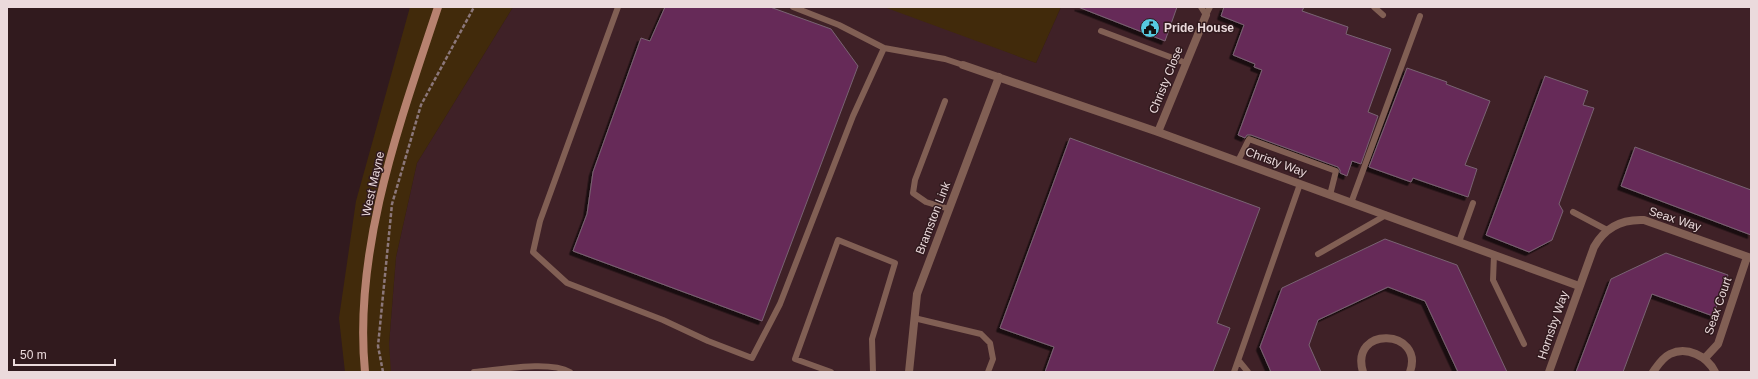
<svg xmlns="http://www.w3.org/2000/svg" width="1758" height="379" font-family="Arial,sans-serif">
<defs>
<filter id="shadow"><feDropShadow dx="-3.5" dy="3.5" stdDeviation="0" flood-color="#0009"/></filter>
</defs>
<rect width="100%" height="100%" fill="#311a1e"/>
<path fill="#3f2127" d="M513,7H893L1036,63L1061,7H1751V372H390L389,344L396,257L417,163Z"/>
<path fill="#412a0b" d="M410,7H513L417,163L396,257L389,344L391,372H345L339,318L356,201Z
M884,7H1061L1036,63Z"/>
<path fill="#662a58" stroke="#796372" filter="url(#shadow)" d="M665,7H770L831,29L858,66L762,321L573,251L587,214L593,172L641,38L650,41Z
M1078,7H1177L1165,41Z
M1224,7H1304L1302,11L1348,27L1346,34L1391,49L1368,112L1378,116L1361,164L1352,161L1347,176L1340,173V170L1338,167L1251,135H1247L1245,138L1238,135L1262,70L1254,67L1255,64L1233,55L1244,25L1221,16Z
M1407,68L1447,82L1446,84L1490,101L1465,165L1477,169L1468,197L1413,178L1411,182L1369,167Z
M1545,76L1588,91L1583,105L1594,108L1559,204L1563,211L1552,240L1529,252L1486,235Z
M1070,138L1260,208L1217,323L1230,328L1213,372H1045L1054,347L1000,328Z
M1635,147L1751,190V235L1621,186Z
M1385,239L1457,265L1507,372H1458L1425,301L1388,287L1318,320L1309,345L1321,372H1271L1260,347L1282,288Z
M1666,253L1728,275L1713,316L1652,294L1623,372H1576L1611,279Z"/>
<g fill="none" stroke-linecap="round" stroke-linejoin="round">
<path stroke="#8b777a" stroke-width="2.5" stroke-dasharray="4 2" stroke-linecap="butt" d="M383,372L378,346L392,204L421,105L474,7"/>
<path stroke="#815f54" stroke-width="6" d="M618,7L540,221L533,252L567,283L663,320L708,341L752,358L780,304L853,116L884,48
M793,7L839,25L884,48L945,59L963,65
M1201,7L1206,15
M1374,7L1383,15
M1206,15L1210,7
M1101,31L1186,63
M945,101L915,180L913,193L926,202L949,209
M1238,161L1249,139L1336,171L1330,195
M1351,203L1420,16
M1573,212L1607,230
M1459,242L1473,203
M1318,254L1386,215
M1494,255L1493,280L1524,344
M914,318L981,334L990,343L993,359L988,372
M1239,361L1248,372
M474,372C499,370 549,360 570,372
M831,372L795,359L838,240L895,263L872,339L873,372
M1234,372L1300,184"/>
<path stroke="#815f54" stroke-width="8" d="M963,65L1158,132L1579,286
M1158,132L1206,15
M1705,358L1718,344L1747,257
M909,372L917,294L999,77
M1363,372C1349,325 1425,329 1410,372
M1549,372L1594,247C1605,227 1622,219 1644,220L1751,258
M1653,372C1658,365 1662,358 1670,354C1687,346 1707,356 1715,372"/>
<path stroke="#b78270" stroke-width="8" d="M365,372C353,249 400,122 438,7"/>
</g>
<defs>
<symbol id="civic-disc" viewBox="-11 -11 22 22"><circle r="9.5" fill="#56c9e0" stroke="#311a1e"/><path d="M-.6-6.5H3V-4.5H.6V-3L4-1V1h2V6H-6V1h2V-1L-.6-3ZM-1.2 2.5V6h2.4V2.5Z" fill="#111"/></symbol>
</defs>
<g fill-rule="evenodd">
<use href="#civic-disc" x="1139" y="17" width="22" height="22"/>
</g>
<g text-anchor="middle" stroke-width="3" stroke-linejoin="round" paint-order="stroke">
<g font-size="12" font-weight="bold" fill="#ebdadc" stroke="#311a1e" text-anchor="start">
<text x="1164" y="32">Pride House</text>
</g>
<g font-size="12" fill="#ebdadc" stroke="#311a1e">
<text transform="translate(1166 80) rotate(-68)" y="4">Christy Close</text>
<text transform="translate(1276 162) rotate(20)" y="4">Christy Way</text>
<text transform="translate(373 184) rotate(-77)" y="4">West Mayne</text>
<text transform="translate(933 218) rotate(-69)" y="4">Bramston Link</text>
<text transform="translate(1675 219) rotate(18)" y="4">Seax Way</text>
<text transform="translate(1718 306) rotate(-71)" y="4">Seax Court</text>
<text transform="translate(1553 325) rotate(-71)" y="4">Hornsby Way</text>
</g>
</g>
<rect width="1758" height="379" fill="none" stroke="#ebdadc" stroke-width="16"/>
<path d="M14 359v6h101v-6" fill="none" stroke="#ebdadc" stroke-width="2"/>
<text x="20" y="359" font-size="12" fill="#ebdadc" stroke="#311a1e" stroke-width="3" paint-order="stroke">50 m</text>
</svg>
